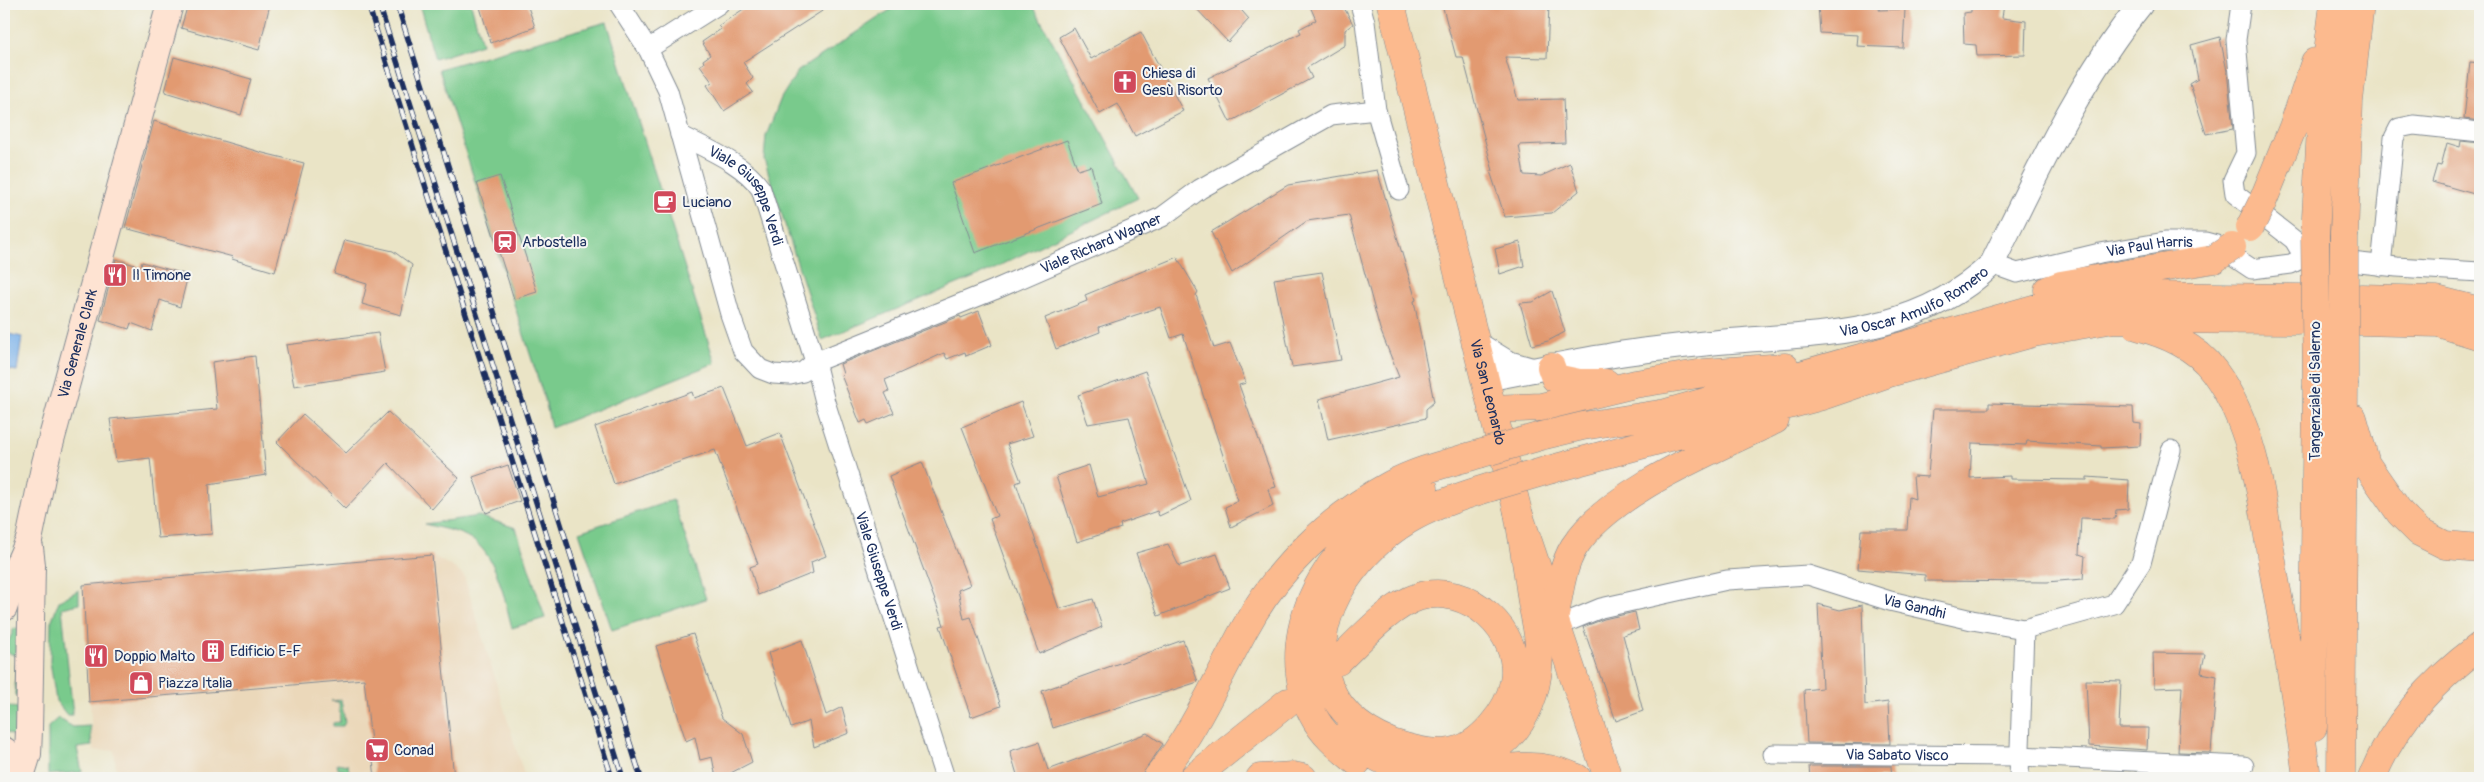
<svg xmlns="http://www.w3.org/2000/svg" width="2484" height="782" font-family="Pangolin,sans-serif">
<rect width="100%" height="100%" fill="#f6f6f2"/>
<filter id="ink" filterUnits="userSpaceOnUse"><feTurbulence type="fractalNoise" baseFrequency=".02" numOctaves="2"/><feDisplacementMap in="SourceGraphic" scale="10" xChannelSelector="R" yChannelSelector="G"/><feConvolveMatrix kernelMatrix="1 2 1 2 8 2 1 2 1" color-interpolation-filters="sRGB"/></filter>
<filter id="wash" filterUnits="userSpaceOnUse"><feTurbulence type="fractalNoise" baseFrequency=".0096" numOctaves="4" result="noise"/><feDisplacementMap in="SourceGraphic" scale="20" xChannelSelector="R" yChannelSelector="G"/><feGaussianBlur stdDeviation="1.12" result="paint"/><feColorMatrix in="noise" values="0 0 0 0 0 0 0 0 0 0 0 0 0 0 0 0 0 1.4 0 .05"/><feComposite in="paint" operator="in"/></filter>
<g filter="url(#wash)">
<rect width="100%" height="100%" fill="#eae4c6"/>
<path fill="#ebd8ba" d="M432,555L454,568L464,576L525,778H117L114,750L93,751L83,585Z"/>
<path fill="#79ca8c" stroke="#4a7c75" d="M419,4H471L482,44L435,59Z
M899,4H1032L1138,198L984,273L822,340L764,159L766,136L781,98L798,71Z
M607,22L715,363L551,428L546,404L439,69Z
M673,500L706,599L612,630L579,532Z
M479,516L516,528L545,618L512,628C504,598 497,551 466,536C454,530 438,528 425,524Z
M79,590V604L62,608L73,715H67L56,701L50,661L51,622L59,601Z
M14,628L20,630L18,695H15L16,656L5,651Z
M4,665L5,706L18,708L17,738L4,731Z
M341,700L345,722L343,726H333V723L340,722L339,702L331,701Z
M58,718L73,727L90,726L92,746L77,748L82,772L48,775V727Z
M337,763L348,765L350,778H345L344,770L338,769Z"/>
<path fill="#7ab1e9" stroke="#4a70a4" d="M4,333L22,337L17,371L4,369Z"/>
<g id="blocks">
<path fill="#e29a71" d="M188,4H270L259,50L181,28Z
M479,4H527L535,27L491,43Z
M751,4H833L743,62L753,78L747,84L753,92L724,111L707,85L712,82L700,65L704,63L703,60L710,55L702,42L721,29L718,26Z
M1192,4H1236L1249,19L1228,42Z
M1309,4H1342L1353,24L1345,30V45L1307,68L1312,78L1230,122L1208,78L1301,33L1299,29L1316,20Z
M1442,4H1549L1547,58L1505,57L1518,100L1563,99L1565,143L1519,145L1524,175L1541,176L1570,163L1579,191L1552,213L1505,217L1490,171H1493L1463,57H1456Z
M1818,4H1880L1879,10L1905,9L1903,48L1857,46L1858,35L1820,33Z
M1971,4H2004L2002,18L2026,21L2025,55L1977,56L1976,45L1964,44L1963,13L1971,12Z
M1074,28L1091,59L1141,32L1183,111L1135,136L1118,104L1100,114L1059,37Z
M2220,37L2227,71L2233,129L2206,134L2190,84L2198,79L2191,45Z
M174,57L251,79L241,115L165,92Z
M2470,62L2480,63V121L2464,119Z
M154,121L263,153L304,163L275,272L232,259L233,257L125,228Z
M1067,140L1078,170L1091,166L1102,204L975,253L951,183Z
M2461,141L2480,143V183L2477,182L2474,194L2432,182L2437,165L2441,166L2447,143L2460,147Z
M1377,170L1416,300L1414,301L1434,402L1426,409V418L1328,440L1319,399L1399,377L1380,329L1349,215L1307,221L1232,273L1211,232L1288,185Z
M500,176L537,292L514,299L477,183Z
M345,240L393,251L412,265L401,315L362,304L367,284L334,274Z
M1520,242L1524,266L1500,274L1495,249Z
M1177,257L1198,292L1196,295L1214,348L1230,343L1246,383L1239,385L1276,487L1268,489L1273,506L1231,527L1225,507L1238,501L1183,334L1171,338L1160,307L1099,327L1100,332L1056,349L1045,318L1087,301L1085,295Z
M116,259L141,267L142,262L188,275L180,307L160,300L152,331L131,323L129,329L100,320Z
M1322,272L1341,360L1292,367L1274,279Z
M1552,291L1565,332L1548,341L1532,345L1520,303L1533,302Z
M979,311L992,345L966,356L965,352L947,359L944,353L885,380L889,391L885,393L894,413L868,424L866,420L860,423L841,375L843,374L840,364L960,316L961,318Z
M378,333L385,372L294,386L286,345Z
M255,356L266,475L209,484L212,534L158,538L150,458L116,462L110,419L217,409L212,362Z
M1145,371L1191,501L1159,516L1157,511L1120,524L1121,528L1077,542L1056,476L1089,465L1098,497L1149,484L1129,417L1088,424L1078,395Z
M724,388L747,446L780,433L826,556L811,562L813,573L758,595L750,567L758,564L715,450L614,484L595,427L692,392L694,398Z
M1021,402L1033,436L1007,444L1021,481L1016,483L1059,609L1093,599L1102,627L1039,654L990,519L997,516L962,427Z
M1989,403L2133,407L2134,423L2141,424L2140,446L2101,448V446L2027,441L2026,445L1972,443L1970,478L2010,476V479L2087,480V477L2129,480L2128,509L2116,510L2115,519L2081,518L2079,554L2085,556L2083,579L2047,582L1925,581V575L1858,569L1861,530H1907L1909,497L1915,499L1913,476L1928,477L1933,409H1989Z
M388,412L459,478L432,509L388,463L345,509L277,442L303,414L346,453Z
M922,462L970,585L958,590L964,619L971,617L1001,706L971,717L940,626L944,625L889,476Z
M508,465L520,501L486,513L473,477Z
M1168,544L1179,566L1217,554L1230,588L1158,616L1136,553Z
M432,555L454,778H375L364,679L89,702L83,585Z
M1818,604L1840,610L1862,605L1865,705L1888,702L1890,744L1807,743L1804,690L1822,688Z
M1635,612L1639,630L1623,635L1643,711L1616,721L1583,627L1604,619Z
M693,634L722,718L743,734L752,762L721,778H716L712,757L700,760L695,737L686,741L656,646Z
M802,640L826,715L842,707L849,733L814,747L809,721L791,728L768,653Z
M1183,640L1198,682L1053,728L1042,691Z
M2153,653L2205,654L2201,673L2217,676L2211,753L2178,752L2182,687L2154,688Z
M2086,680L2121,681L2119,728H2148L2147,750L2089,746Z
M1147,733L1163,744L1140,778H1018L1010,751L1039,742L1048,770Z
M1809,766H1891L1892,778H1810Z"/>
</g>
</g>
<g filter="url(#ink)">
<use href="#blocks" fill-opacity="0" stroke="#828a92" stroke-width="1"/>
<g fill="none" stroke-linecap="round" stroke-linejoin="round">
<defs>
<g id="minor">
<path id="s1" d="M619,4L648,49L668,91L730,314L743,351L760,369L773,374L790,375L803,372L815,362L994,290L1162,217L1200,189L1331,115L1376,110"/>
<path d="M1360,4L1365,22L1376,110L1399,190"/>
<path d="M2241,4L2236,40L2246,153L2233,180L2235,194L2294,240L2304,257"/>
<path d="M648,49L719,4"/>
<path id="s2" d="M680,135C707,149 743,163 761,189L815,362L825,402L945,778"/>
<path id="s3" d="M1992,264L2017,273L2100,253L2165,242H2205L2216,245L2252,269L2291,264L2304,257L2397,267L2480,272"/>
<path d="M2381,266L2394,138L2399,128L2414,125L2480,132"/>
<path id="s4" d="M1555,627L1601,608L1727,580L1808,575L1890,601L1972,620L2024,629L2114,604L2141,563L2171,450"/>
<path id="s5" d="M1773,754L2020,756L2244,766"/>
<path d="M2019,778L2024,629"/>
</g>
<g id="tertiary">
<path d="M1477,344L1508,363L1532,370"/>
<path id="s6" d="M1485,379C1526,372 1567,362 1608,356C1635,351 1663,348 1691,345C1798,331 1906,346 1992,264C2036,175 2078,82 2141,4"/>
</g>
<g id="secondary">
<path id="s7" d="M4,608L18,565L29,540L45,463L170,4"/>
<path d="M4,750L16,760L22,778"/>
<path d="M22,773L28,754L29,730L32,565L30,548"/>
</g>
<g id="primary">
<path id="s8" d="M1391,4L1518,512L1608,778"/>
<path d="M1260,778L1293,776L1303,778"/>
</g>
<path id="trunk" d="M2262,203L2293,127L2315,62
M2315,235L2323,92L2334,4
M2344,235L2349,101L2360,4
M2048,290L2061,285L2214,259
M2361,298L2437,300L2480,311
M2360,321L2438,323L2480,336
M2137,326C2166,334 2196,346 2214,371C2258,431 2263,510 2275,580C2287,646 2299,712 2307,778
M1551,367L1555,378L1579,383H1606
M1492,409L1541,407L1635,384L1704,373L1785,367
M2353,418L2366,464L2400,513L2419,532L2445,545L2480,548
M1541,436L1583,426L1666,413L2061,301L2148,296L2300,298
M1552,469L1822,396L1889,373L2033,333L2114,319L2297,320
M1554,620C1559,597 1561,568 1574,547C1611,490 1714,450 1775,420
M1338,661C1360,640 1390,606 1418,597C1468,581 1523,632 1514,682C1509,710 1480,748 1450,752C1432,755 1410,749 1392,743C1319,714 1303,645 1345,581C1384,524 1427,506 1491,487
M2313,727L2317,388
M1347,734C1369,759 1407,774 1440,770C1506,761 1540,713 1539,648C1539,633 1535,617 1532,603C1528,572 1523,542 1518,512
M1357,762C1340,748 1323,735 1313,715C1267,626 1343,523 1424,488
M1157,778C1194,733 1217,679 1245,628C1276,570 1332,516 1390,485C1417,470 1449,463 1479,454
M1193,778L1288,702
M1466,778C1506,766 1538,760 1577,778
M2341,778L2344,385
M2372,778C2393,724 2434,680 2480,646"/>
</defs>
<use href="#minor" stroke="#828a92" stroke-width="21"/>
<use href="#tertiary" stroke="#828a92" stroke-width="26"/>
<use href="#secondary" stroke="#828a92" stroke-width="28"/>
<use href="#primary" stroke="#828a92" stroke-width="29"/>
<use href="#trunk" stroke="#828a92" stroke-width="29"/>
<use href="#minor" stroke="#fff" stroke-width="19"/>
<use href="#tertiary" stroke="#fff" stroke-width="24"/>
<use href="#secondary" stroke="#fee3d2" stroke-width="26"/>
<use href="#primary" stroke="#fcba8e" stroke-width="28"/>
<use href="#trunk" stroke="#fcba8e" stroke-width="28"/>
<defs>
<path id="rail" d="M368,4L612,778
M379,4L623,778
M397,4L641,778"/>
</defs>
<use href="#rail" stroke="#1b2f5e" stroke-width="5.5"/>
<use href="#rail" stroke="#f6f6f2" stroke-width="4" stroke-dasharray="11" stroke-linecap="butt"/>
<defs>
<path id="trunk-bridge" d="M2250,227L2262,203
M2315,235L2317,388
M2214,259L2232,247
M2344,385V235
M1479,454L1541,436
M1491,487L1552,469"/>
</defs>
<use href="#trunk-bridge" stroke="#828a92" stroke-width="29" stroke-linecap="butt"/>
<use href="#trunk-bridge" stroke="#fcba8e" stroke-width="28"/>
</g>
</g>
<defs>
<symbol id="church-square" viewBox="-11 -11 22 22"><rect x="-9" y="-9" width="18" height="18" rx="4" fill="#d1495b" stroke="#f6f6f2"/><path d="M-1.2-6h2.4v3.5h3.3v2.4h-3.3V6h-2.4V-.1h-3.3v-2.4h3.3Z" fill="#fff"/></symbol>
<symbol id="cafe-square" viewBox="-11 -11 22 22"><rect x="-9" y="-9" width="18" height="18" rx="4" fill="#d1495b" stroke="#f6f6f2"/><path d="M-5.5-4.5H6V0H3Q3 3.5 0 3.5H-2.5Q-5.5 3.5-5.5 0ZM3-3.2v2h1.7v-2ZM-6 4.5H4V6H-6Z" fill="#fff"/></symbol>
<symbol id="station-square" viewBox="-11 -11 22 22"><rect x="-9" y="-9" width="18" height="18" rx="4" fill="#d1495b" stroke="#f6f6f2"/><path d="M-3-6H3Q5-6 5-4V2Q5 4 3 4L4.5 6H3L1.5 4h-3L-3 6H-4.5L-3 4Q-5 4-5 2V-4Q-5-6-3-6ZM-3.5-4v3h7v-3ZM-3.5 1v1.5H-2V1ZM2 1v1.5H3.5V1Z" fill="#fff"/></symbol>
<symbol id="restaurant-square" viewBox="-11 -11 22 22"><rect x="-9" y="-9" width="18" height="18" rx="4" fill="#d1495b" stroke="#f6f6f2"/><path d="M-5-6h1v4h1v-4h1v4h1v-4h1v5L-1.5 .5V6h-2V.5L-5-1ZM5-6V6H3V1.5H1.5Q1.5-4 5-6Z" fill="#fff"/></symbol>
<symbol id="building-square" viewBox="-11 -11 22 22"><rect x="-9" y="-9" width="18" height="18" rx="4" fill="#d1495b" stroke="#f6f6f2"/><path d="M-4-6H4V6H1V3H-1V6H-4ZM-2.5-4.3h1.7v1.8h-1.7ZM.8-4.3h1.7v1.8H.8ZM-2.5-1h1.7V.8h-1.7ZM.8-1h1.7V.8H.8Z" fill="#fff"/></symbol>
<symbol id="shop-square" viewBox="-11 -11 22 22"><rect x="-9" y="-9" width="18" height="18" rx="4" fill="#d1495b" stroke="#f6f6f2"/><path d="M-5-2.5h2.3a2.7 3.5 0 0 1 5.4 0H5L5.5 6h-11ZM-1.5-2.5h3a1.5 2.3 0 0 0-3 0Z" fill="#fff"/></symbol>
<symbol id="supermarket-square" viewBox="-11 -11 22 22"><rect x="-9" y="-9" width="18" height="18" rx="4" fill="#d1495b" stroke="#f6f6f2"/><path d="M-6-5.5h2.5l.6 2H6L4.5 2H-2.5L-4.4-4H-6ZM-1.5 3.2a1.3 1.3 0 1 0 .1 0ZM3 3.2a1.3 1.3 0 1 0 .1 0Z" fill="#fff"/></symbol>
</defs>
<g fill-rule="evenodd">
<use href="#church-square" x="1111" y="68" width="28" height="28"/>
<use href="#cafe-square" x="651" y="188" width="28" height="28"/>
<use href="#station-square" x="491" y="228" width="28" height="28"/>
<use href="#restaurant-square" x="101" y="261" width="28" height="28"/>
<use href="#building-square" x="199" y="637" width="28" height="28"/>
<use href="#restaurant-square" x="82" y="642" width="28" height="28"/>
<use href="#shop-square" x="127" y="669" width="28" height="28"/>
<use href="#supermarket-square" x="363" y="736" width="28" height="28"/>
</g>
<g text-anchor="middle" stroke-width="4" stroke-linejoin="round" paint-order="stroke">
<g font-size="15" fill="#1b2f5e" stroke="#f6f6f2" text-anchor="start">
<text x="1142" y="78">Chiesa di<tspan x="1142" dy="17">Gesù Risorto</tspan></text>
<text x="682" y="207">Luciano</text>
<text x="522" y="247">Arbostella</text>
<text x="132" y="280">Il Timone</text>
<text x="230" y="656">Edificio E-F</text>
<text x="114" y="661">Doppio Malto</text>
<text x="158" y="688">Piazza Italia</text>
<text x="394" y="755">Conad</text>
</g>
<g font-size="15" fill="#1b2f5e" stroke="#f6f6f2">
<text dy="5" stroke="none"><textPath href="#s2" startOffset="95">Viale Giuseppe Verdi</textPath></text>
<text dy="5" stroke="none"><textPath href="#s1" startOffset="765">Viale Richard Wagner</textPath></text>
<text dy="5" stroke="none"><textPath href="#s3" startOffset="162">Via Paul Harris</textPath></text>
<text dy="5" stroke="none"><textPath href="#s6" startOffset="439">Via Oscar Amulfo Romero</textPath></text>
<text dy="5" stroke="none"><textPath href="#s7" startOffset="275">Via Generale Clark</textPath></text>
<text dy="5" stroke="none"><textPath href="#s8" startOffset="400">Via San Leonardo</textPath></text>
<text transform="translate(2315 391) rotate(-90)" y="5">Tangenziale di Salerno</text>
<text dy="5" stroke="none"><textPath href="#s2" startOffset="498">Viale Giuseppe Verdi</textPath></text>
<text dy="5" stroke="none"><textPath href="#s4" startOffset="371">Via Gandhi</textPath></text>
<text dy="5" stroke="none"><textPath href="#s5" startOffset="124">Via Sabato Visco</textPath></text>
</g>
</g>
<rect width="2484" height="782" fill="none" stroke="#f6f6f2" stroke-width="20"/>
</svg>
